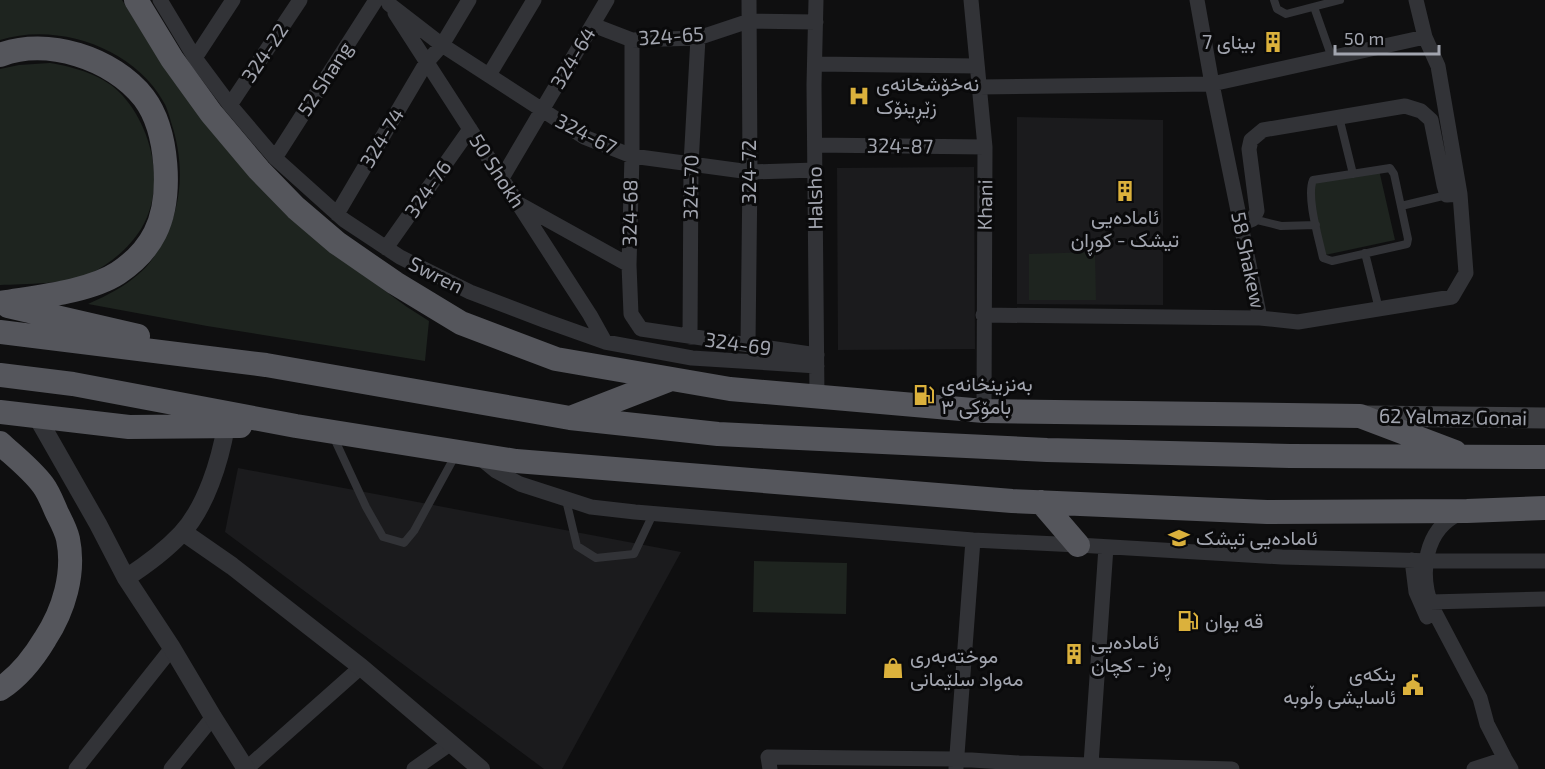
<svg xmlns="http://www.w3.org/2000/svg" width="1545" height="769" font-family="'Exo 2',Vazirmatn,sans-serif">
<rect width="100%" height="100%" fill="#0f0f10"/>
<path fill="#1b1b1d" d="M1017,117L1163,120V305L1017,304Z
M974,167L975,349L838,350L837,168Z
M238,468L681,552L562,769H544L225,532Z"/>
<path fill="#1e241f" d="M0,0H122L165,68L321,244L407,307L429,321L425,361L207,326L88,304C108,295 126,286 142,271C150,264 156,254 161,245C183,207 185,164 171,122C169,115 167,107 163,101C133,48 58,22 0,40Z
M50,63C75,67 106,76 123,96C153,130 166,188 141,229C130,247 110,264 90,274C70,284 24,284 0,285V69L19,65Z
M1379,170L1395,240L1325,255L1310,184Z
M1095,252L1096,300H1029V254Z
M754,561L847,563L846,614L753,612Z"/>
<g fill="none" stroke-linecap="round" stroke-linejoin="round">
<path stroke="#323337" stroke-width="8" d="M1274,0L1277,9L1286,14L1340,0
M1314,7L1332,58
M1339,117L1353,174
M1390,168L1394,174L1408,239L1407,244L1332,261L1323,258C1319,239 1306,197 1313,180Z
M1401,206L1447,195
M1253,219L1281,226L1316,225
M1365,253L1379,309
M334,438L366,507L383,537L404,543L414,531L455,456
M566,500L577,546L596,558L634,554L653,514"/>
<path stroke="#323337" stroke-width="15" d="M160,0L195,58L230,105L275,158L344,220L400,257L470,292L546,321L605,342L692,358L817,366
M816,0L814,85L817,397
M971,0L985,147L984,411
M389,4L442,45L584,137L632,156L750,172L815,170
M395,13L590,315L605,342
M593,25L632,40L698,38L749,21L816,22
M632,40V156L629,265L631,314L641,329L817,355
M195,58L233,0
M815,64L977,66
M489,75L534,0
M979,87L1212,84L1425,37
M230,105L300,0
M815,145L985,147
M275,158L376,0
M502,178L607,0
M521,205L629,265
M337,214L426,63L442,45L469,0
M1241,224L1253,219L1257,211L1249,149L1251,140L1263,130L1405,106L1421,111L1431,120L1444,185L1447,195L1460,194
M386,248L470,129
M983,315L1260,318L1212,84L1197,0
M1260,318L1298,322L1452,297L1466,273L1460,194L1438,66L1425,37L1416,0
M690,337L691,164L698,38
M748,344L750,172L749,0
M479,457L496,471L520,484L591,507L635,512L973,540L1078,545L1282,557L1434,561H1545
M1461,513C1424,528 1419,574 1432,607L1480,698L1487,724L1505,759L1511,769
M1412,560L1416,592L1427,617
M1430,602L1545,599
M1091,764L1106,547
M956,768L973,540
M76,769L172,648
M171,769L213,717
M246,769L361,667
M414,769L451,743
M770,769L768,757L956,759L1019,763L1232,769
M1474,769L1505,759"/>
<path stroke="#323337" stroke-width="18" d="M37,417L98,524L126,578L172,648L213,717L246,769
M183,532L232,566L361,667L481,769
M126,578C146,565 165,551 181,534C206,507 220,461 226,426"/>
<path stroke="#3f4044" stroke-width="21" d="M1366,416L1545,418"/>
<path stroke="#55565c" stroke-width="24" d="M136,0L172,59L211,113L259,170L296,208L337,243L395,283L461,323L556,359L730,389L984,411L1360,416L1455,452
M0,55C47,37 113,58 144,98C168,130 173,197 155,233C147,249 133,263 118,273C89,292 35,297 0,303
M8,306L138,336
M0,332L266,365L570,418L718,434L1047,450L1290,456L1545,457
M0,375L73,384L296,426L516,461L1012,501L1267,512L1467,511L1545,508
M0,412L129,427L240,426
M573,417L671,379
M0,443C14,456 31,469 43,485C49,493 53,504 57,513C61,521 66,530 68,539C75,573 64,610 45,639C33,659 20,676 0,689
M1041,502L1078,545"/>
</g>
<defs>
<symbol id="building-bare" viewBox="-9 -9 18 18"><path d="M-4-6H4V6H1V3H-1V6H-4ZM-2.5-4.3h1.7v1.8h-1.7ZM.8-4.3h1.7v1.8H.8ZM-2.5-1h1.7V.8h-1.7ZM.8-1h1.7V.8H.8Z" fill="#dbb13c" stroke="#0a0a0b" stroke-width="2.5" paint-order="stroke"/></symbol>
<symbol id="hospital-bare" viewBox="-9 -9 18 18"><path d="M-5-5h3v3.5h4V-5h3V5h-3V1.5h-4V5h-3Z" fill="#dbb13c" stroke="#0a0a0b" stroke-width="2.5" paint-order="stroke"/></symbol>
<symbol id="fuel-bare" viewBox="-9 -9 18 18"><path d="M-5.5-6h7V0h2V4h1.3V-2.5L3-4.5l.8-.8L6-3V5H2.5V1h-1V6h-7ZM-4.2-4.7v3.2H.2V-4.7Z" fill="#dbb13c" stroke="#0a0a0b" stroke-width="2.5" paint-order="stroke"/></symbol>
<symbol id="school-bare" viewBox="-9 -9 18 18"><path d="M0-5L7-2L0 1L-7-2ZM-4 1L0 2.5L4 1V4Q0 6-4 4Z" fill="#dbb13c" stroke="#0a0a0b" stroke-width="2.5" paint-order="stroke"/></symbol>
<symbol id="shop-bare" viewBox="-9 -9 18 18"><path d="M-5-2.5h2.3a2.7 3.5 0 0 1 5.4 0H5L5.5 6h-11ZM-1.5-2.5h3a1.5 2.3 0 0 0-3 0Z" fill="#dbb13c" stroke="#0a0a0b" stroke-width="2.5" paint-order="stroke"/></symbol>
<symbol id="civic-bare" viewBox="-9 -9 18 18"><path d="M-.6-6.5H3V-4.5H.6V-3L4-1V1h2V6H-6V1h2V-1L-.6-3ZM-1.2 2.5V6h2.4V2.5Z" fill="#dbb13c" stroke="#0a0a0b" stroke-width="2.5" paint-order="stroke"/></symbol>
</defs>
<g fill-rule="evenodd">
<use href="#building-bare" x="1258" y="27" width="30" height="30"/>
<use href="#hospital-bare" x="844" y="81" width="30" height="30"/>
<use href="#building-bare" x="1110" y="176" width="30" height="30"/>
<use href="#fuel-bare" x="909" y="380" width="30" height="30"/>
<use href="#school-bare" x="1164" y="523" width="30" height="30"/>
<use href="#fuel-bare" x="1173" y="606" width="30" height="30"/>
<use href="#building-bare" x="1059" y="639" width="30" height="30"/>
<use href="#shop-bare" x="878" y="653" width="30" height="30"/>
<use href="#civic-bare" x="1398" y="670" width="30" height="30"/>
</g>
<g text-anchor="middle" stroke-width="6" stroke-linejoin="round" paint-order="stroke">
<g font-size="20" fill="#a2a5af" stroke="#0a0a0b">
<text transform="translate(671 36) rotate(-4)" y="7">324-65</text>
<text transform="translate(265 53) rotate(-56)" y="7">324-22</text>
<text transform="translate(573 58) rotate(-59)" y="7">324-64</text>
<text transform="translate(325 79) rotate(-57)" y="7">52 Shang</text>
<text transform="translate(586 134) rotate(27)" y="7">324-67</text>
<text transform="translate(382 138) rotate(-59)" y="7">324-74</text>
<text transform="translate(900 146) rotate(1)" y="7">324-87</text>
<text transform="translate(497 171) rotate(57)" y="7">50 Shokh</text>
<text transform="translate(749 172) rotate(-90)" y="7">324-72</text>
<text transform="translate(691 187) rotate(-89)" y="7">324-70</text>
<text transform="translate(428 189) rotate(-55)" y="7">324-76</text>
<text transform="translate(815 198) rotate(-91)" y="7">Halsho</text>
<text transform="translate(985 205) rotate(-89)" y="7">Khani</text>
<text transform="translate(630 213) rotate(-89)" y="7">324-68</text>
<text transform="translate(1248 260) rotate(78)" y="7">58 Shakew</text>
<text transform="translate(436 275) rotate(27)" y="7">Swren</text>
<text transform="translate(738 344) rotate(8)" y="7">324-69</text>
<text transform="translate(1453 417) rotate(1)" y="7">62 Yalmaz Gonai</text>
</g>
<g font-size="20" fill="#a2a5af" stroke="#0a0a0b" text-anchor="start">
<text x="1256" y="49" text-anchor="end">بيناى 7</text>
<text x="876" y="91">نەخۆشخانەی<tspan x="876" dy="23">زێڕینۆک</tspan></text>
<text x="1125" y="224" text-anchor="middle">ئامادەیی<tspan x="1125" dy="23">تیشک - کوڕان</tspan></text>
<text x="941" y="391">بەنزینخانەی<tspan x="941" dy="23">بامۆکی ٣</tspan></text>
<text x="1196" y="545">ئامادەیی تیشک</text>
<text x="1205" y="628">قه یوان</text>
<text x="1091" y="649">ئامادەیی<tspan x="1091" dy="23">ڕەز - کچان</tspan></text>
<text x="910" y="663">موختەبەری<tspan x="910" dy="23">مەواد سلێمانی</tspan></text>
<text x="1396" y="681" text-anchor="end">بنکەی<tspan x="1396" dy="23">ئاسایشی وڵوبە</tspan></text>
</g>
</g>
<path d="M1335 45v9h104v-9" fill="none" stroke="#a2a5af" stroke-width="3"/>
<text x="1344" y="45" font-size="18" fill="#a2a5af" stroke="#0a0a0b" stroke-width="4.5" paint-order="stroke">50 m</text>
</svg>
